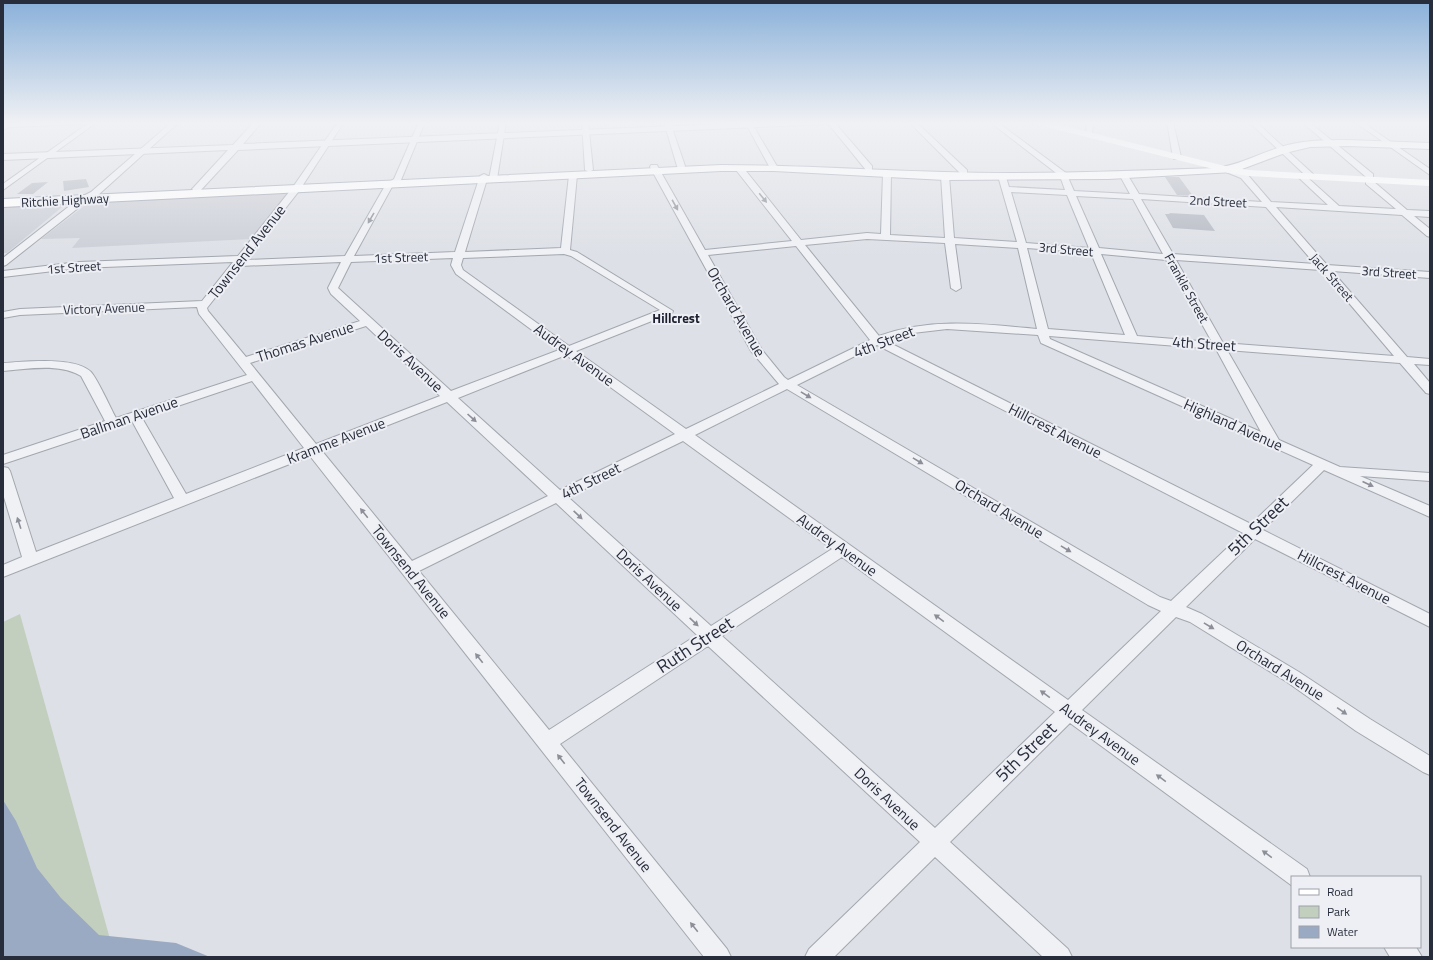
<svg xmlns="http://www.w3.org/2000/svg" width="1433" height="960" font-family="'Titillium Web',sans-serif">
<rect width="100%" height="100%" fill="#dde0e6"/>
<path fill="#cccfd7" d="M291,191L251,239L72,248L80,238L41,239L92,200Z
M68,202L7,253H3V205Z"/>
<path fill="#c2cfbf" d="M20,614L115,957H3V622Z"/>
<path fill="#9baac3" d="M3,800L16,821L37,868L61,898L99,935L176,943L210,957H3Z"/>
<path fill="#b5b9c2" d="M1165,177H1179L1193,196L1177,195Z
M86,179L89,187L64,191L63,181Z
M48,182L33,194H17L32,183Z
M1169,213L1204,215L1215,231L1173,228L1165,214H1170Z"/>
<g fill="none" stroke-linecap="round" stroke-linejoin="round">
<defs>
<path id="minor" d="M34,122H88L85,124L9,127L3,130V125L5,124Z
M90,122H97L3,190V184Z
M172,122H179L97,196L87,201L6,265L3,266V258L81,197L91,192Z
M338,122H344L299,191L245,260L345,256L386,184L394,179L419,122H425L401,180L393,185L354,256L455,252L480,176L484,174L488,176L465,252L561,248L569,175L570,173H576L577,175L570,250L577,252L673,311L672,313L576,351L686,429L779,384L751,351L650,167L651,165H657L658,167L705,250L792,241L736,170V166H742L801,240L867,233L881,234L883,173L887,171L891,173L890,235L945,238L941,176L945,174L949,176L954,238L1017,242L998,176L999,174H1005L1009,187L1065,190L1060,176L990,122H997L1066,173L1074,191L1130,194L1119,174L1123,172L1127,174L1139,194L1262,202L1241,178L1226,172V168H1229L1247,174L1271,202L1328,205L1297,176L1298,174H1304L1249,122H1256L1313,174V178H1308L1339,206L1396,209L1366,184V177L1302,122H1309L1373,174V181L1407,210L1430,211V217L1414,216L1430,229V237L1427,236L1402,215L1276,207L1327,265L1430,272V278L1332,271L1407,357L1430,359V365L1414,364L1430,383V394L1426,393L1400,363L1227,350L1279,440L1340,467L1430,473V481L1360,476L1430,506V517L1324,470L1263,530L1430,614V627L1255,539L1186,607L1202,614L1299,672L1370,719L1430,756V775L1423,772L1356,731L1287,682L1190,622L1176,617L1082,710L1307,869L1310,877H1292L1291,885L1070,723L950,842L1068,949L1072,957H1043L935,857L834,957H805L809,949L920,842L708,646L560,744L727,949L731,957H704L310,456L3,577V565L22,557L3,494V467L8,468L10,471L36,552L174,498L132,421L3,464V455L105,421L81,376C59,363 28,369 3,371V363C24,362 75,356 91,372C98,380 110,407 116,418L247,375L199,314L197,307L20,315L3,318V312L20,309L202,301L233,262L79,268L3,277V271L79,262L238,256L293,187ZM1011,192L1067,195L1089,248L1026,243ZM1076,196L1133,199L1163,254L1099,248ZM1141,199L1266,207L1315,264L1173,254ZM867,239L945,243L951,288L956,291L961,288L955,244L1018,248L1037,329C983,324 931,317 879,336L805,245ZM796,246L870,340L788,380L784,377L762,350L708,255ZM1027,248L1091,253L1125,335L1048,329ZM564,254L571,256L660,310L569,346L463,270L461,265L463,258ZM1101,254L1166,260L1212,342L1137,336ZM453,258L451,265L456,274L559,350L451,391L338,288L351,262ZM1176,260L1321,270L1394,356L1223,343ZM341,262L328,288L331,294L360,321L246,357L208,311L207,308L240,266ZM366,326L440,396L316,444L250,363ZM947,329L1038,335L1041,343L1313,465L1251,524L886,341L913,333ZM1049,336L1216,349L1261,432L1050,339ZM877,345L1243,533L1171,601L1160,597L797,385ZM566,355L675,434L560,490L458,398ZM252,381L304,448L186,494L142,418ZM787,389L1148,605L1161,611L1068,700L695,435ZM447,402L548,496L412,561L322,451ZM683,441L832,549L711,626L568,497ZM556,503L697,635L549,730L419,571ZM842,557L1055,712L935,828L722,636Z
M500,122H506L497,179L493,181L489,179Z
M582,122H588L593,170L589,172L585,170Z
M664,122H670L685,166L684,168H678L677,166Z
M745,122H751L778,168L777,170H774L770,168Z
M827,122H834L872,166V170H866Z
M909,122H916L967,170V174H961Z
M1087,122H1093L1092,136L1086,135Z
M1167,122H1173L1181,157L1180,159H1174L1173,157Z
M1355,122H1362L1430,169V175Z
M1384,947H1416L1422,957H1390Z"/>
<path id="tertiary" d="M254,122H262L243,144L770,122H831L827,124L238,150L200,191H194L192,189L194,187L228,150L3,160V154L233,145Z"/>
<path id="primary" d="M1348,140L1430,143V149L1348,146L1310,147L1285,153L1234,172L1108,179L945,180L774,171H721L3,207V199L721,165C796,165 870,170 944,172C1035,175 1126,171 1216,168C1239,165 1256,155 1278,148C1300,140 1324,140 1348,140Z"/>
</defs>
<use href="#minor" stroke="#a3a7af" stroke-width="2"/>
<use href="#tertiary" stroke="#a3a7af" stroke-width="2"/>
<use href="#primary" stroke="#9ea3b0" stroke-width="2"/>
<use href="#minor" fill="#f0f1f5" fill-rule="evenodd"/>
<use href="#tertiary" fill="#f0f1f5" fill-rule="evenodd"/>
<path fill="#fff" fill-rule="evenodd" d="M1033,122H1049L1229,167L1249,170L1430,180V186L1249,176L1229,173L1035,124Z"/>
<use href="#primary" fill="#fff" fill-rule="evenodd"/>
</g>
<defs><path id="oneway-solid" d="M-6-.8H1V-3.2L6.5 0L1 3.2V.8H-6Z"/></defs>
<g fill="#8c8f98">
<use href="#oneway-solid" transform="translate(763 198) rotate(51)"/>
<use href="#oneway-solid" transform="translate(675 205) rotate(61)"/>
<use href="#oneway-solid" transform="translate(371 218) rotate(120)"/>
<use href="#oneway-solid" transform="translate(806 395) rotate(31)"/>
<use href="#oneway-solid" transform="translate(472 418) rotate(42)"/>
<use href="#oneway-solid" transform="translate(918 461) rotate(31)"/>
<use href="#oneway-solid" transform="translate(1368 484) rotate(24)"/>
<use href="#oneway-solid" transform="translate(364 513) rotate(-129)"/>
<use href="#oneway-solid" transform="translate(578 515) rotate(43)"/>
<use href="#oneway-solid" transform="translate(19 523) rotate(-108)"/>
<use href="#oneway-solid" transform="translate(1066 549) rotate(31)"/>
<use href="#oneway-solid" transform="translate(939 618) rotate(-144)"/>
<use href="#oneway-solid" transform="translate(694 622) rotate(43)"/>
<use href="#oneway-solid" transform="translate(1209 626) rotate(31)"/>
<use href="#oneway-solid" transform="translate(479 658) rotate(-128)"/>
<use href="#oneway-solid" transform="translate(1045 694) rotate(-144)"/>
<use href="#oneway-solid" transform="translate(1342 711) rotate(35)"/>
<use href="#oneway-solid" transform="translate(561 759) rotate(-128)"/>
<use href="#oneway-solid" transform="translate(1161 778) rotate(-144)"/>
<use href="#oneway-solid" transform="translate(1267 854) rotate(-144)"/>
<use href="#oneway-solid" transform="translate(694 927) rotate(-129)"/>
</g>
<linearGradient id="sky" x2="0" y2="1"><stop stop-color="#89b0d9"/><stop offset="0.48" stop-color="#f0f1f4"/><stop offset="1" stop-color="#f0f1f4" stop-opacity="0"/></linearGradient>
<rect width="1433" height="256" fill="url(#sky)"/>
<g text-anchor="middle" stroke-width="4" stroke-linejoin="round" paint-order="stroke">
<g font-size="13" fill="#282d3b" stroke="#edeff4">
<text transform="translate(65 200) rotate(-3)" y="5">Ritchie Highway</text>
<text transform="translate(1218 201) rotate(3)" y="5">2nd Street</text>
<text transform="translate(1066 249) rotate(5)" y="5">3rd Street</text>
<text transform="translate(401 257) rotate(-2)" y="5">1st Street</text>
<text transform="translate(74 267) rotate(-4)" y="5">1st Street</text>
<text transform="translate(1389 272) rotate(4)" y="5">3rd Street</text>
<text transform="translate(1332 277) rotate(49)" y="5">Jack Street</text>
<text transform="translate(1187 288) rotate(61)" y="5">Frankle Street</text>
<text transform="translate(104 308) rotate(-2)" y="5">Victory Avenue</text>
</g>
<g font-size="13" font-weight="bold" fill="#1b1e2c" stroke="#edeff4">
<text x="676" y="323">Hillcrest</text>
</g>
<g font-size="15" fill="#282d3b" stroke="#edeff4">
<text transform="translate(247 252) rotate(-52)" y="5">Townsend Avenue</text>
<text transform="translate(736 312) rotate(60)" y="5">Orchard Avenue</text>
<text transform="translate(305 342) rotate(-18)" y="5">Thomas Avenue</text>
<text transform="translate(884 342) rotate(-21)" y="5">4th Street</text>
<text transform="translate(1204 344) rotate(4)" y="5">4th Street</text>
<text transform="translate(574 355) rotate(36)" y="5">Audrey Avenue</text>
<text transform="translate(410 361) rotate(43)" y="5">Doris Avenue</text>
<text transform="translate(129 418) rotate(-19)" y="5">Ballman Avenue</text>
<text transform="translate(1233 425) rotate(24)" y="5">Highland Avenue</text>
<text transform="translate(1055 431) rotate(27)" y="5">Hillcrest Avenue</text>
<text transform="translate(336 441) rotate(-21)" y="5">Kramme Avenue</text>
<text transform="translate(591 481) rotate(-26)" y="5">4th Street</text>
<text transform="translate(999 509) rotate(31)" y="5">Orchard Avenue</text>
<text transform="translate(837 545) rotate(36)" y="5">Audrey Avenue</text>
<text transform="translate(411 572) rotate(51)" y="5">Townsend Avenue</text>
<text transform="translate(1344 577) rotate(27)" y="5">Hillcrest Avenue</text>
<text transform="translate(649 580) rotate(43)" y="5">Doris Avenue</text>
<text transform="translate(1280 670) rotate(32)" y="5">Orchard Avenue</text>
<text transform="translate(1100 734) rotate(36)" y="5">Audrey Avenue</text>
<text transform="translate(887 799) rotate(43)" y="5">Doris Avenue</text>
<text transform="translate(613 825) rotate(52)" y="5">Townsend Avenue</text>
</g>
<g font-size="18" fill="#282d3b" stroke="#edeff4">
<text transform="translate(1258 526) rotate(-44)" y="6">5th Street</text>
<text transform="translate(695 645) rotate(-33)" y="6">Ruth Street</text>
<text transform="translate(1026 752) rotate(-44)" y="6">5th Street</text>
</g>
</g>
<rect width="1433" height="960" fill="none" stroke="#282d3b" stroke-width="8"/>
<rect x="1291" y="876" width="130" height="72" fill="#edeff4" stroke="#9ea1aa"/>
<rect x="1299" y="889" width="20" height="6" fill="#ffffff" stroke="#9ea1aa"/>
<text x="1327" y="896" font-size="12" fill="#282d3b">Road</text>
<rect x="1299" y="906" width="20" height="12" fill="#c2cfbf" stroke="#9ea1aa"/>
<text x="1327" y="916" font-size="12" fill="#282d3b">Park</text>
<rect x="1299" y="926" width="20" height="12" fill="#9baac3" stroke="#9ea1aa"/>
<text x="1327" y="936" font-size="12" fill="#282d3b">Water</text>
</svg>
